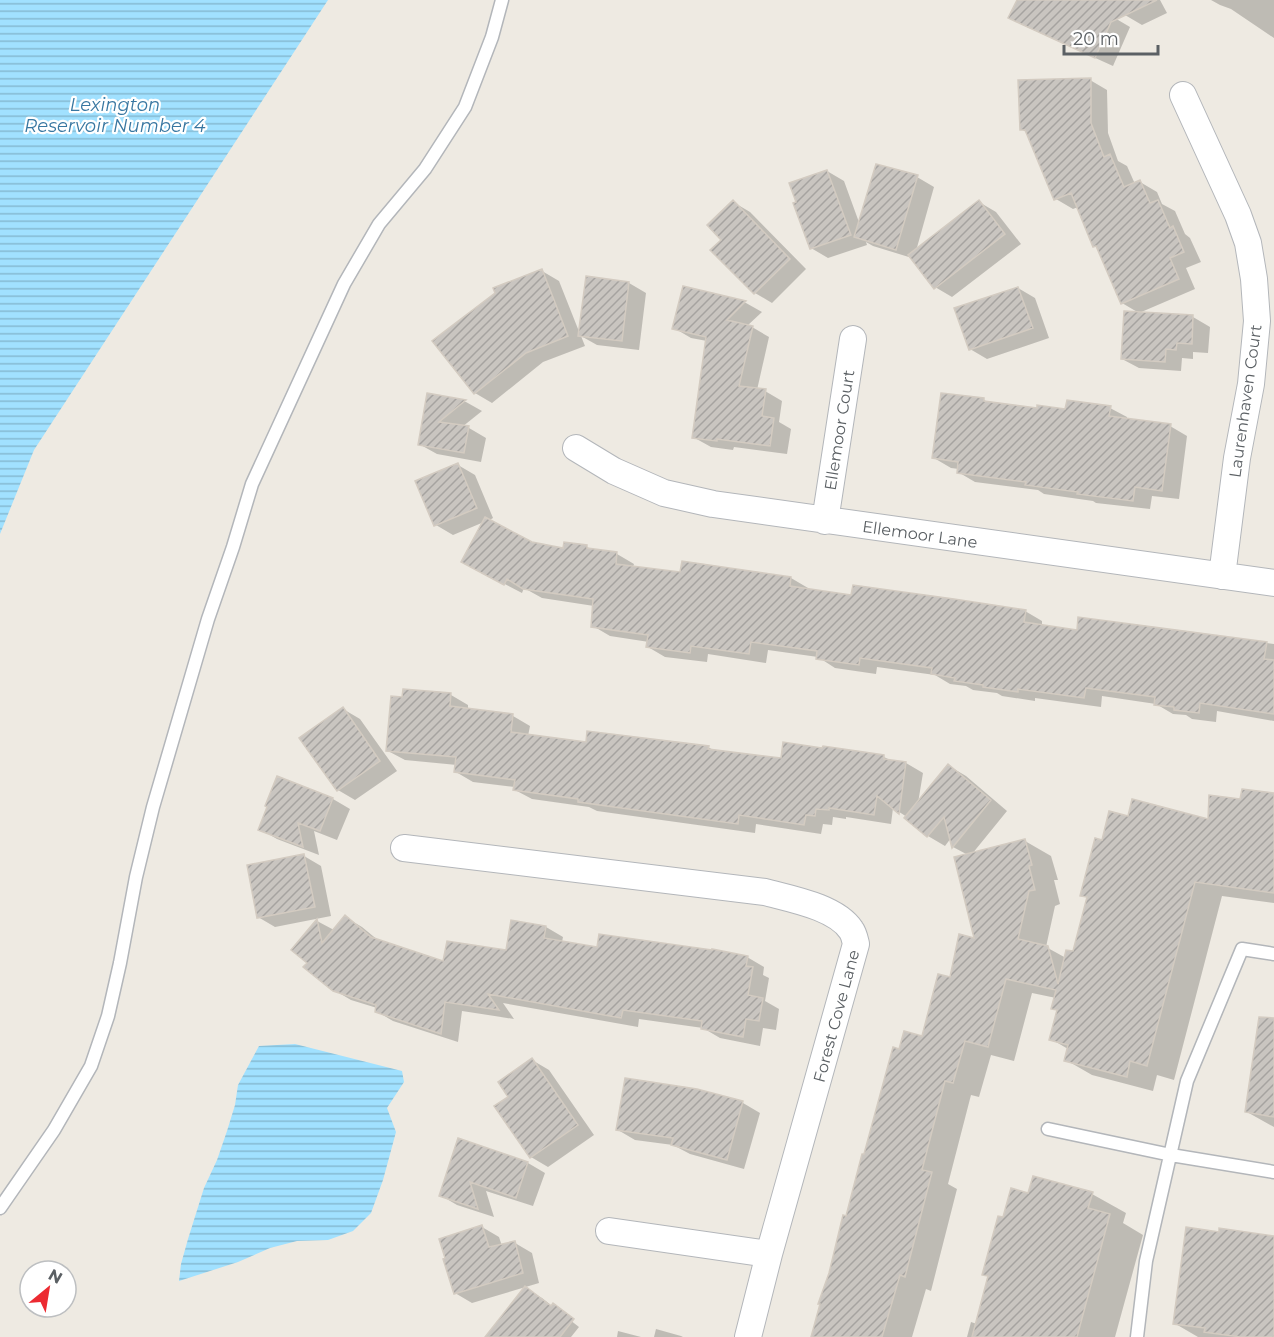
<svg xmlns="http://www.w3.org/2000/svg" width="1274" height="1337" font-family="Montserrat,sans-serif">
<defs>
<pattern id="water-rules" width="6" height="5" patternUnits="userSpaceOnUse" patternTransform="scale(1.5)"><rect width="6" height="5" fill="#a1e1ff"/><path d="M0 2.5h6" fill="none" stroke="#86bad2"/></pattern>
<pattern id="building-hatch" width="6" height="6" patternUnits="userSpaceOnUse" patternTransform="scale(1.5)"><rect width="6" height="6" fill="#c9c5c0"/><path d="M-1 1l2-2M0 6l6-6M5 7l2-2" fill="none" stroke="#a6a3a0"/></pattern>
</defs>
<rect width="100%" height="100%" fill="#eeeae2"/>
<path fill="url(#water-rules)" d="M0,0H328L34,450L0,534Z
M295,1044L402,1071L404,1082L387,1108L396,1132L383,1180L371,1213L353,1231L328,1240L297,1241L270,1248L238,1262L179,1281L181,1264L188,1239L204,1188L217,1160L227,1131L235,1105L238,1085L259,1046Z"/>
<path fill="#0003" d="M1018,0H1075L1113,17L1130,27L1113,66L1027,27L1010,18Z
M1117,0H1160L1167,13L1142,25L1125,15Z
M1211,0H1274V38L1231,9L1220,5Z
M1090,80L1107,90L1108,133L1118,161L1127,166L1135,184L1140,182L1157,192L1162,204L1175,211L1185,234L1190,238L1201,262L1186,268L1195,289L1139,313L1122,303L1099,249L1095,246L1078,207L1073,209L1056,199L1028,133L1021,129Z
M827,171L844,181L860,225L917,177L934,187L916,251L979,202L996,212L1021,244L952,297L935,287L912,258L873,246L866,242L867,245L828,258L811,248Z
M733,202L750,212L806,269L772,303L755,293L723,240Z
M542,271L559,281L580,334L587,278L629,283L646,293L639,350L597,345L581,336L585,346L543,362L492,403L475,393Z
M684,288L746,303L762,312L747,326L752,327L769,337L757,390L765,391L782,401L779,422L791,429L787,454L734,447L733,450L711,447L693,437L707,341L691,338L674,328Z
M1018,288L1035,298L1049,338L987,359L970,349Z
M1193,317L1210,327L1208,353L1193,352V359L1182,358L1181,371L1139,368L1122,359Z
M428,395L466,402L482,411L462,427L469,428L486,438L481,462L437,454L419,444Z
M984,400L990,403L1067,411L1110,408L1127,417V420L1170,426L1187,436L1179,499L1152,496L1150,509L1096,503L1093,501L1044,494L1038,490L975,482L958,472L959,469L951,468L934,458Z
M458,465L475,475L493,518L488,521L531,543L564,549L587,547L593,550L617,554L634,564L633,567L682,574L791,578L808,588L807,590L853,597L1025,611L1042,621V626L1078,631L1245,640L1274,644V721L1217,711L1216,722L1192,719L1186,715L1173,714L1156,704L1102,696L1101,707L1035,698V701L1002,696L997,693L973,690L966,686L950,684L935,675L877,667L876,674L835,668L818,657L768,650L766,663L708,654L707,662L665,657L648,647L649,642L610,636L593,626L594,606L542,598L524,588L522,593L480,571L484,522L453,535L436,525Z
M404,691L451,695L468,705V710L513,716L530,726L528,736L587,743L708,747L715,751L782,760L884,757L892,761L906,763L923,773L918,803L949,766L966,776L1007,811L972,854L1025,841L1051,856L1058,880H1054L1060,904L1055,906L1046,947L1066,958L1074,953L1088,898L1082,895L1103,841L1129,818L1209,821L1242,800L1274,795V903L1222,896L1174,1080L1157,1075L1153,1091L1092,1075L1066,1060L1068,1049L1051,1039L1059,1011L1053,1008L1056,998L1032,993L1014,1061L991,1055L979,1097L971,1095L948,1184L957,1189L931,1291L926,1289L912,1337H813L865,1156L900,1050L923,1038L951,978L976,940L968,855L953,847L951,838L945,846L928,836L906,818L907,817L893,808L891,824L846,817V819L833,817L832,825L823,824L821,834L756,824L755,833L597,811L589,807L532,799L515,790V787L473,782L456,772L457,765L405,760L388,751L404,699Z
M343,709L360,719L397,771L355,800L338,790Z
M278,778L333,799L350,809L337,840L314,831L319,855L277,839L260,829Z
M304,856L321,866L331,916L275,927L258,917Z
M345,917L362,927L379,941L444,963L507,952L512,922L546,927L563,937L562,942L598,948L747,957L764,967L763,975L769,978L765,1001L779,1009L776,1030L763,1028L760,1046L720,1038L703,1028L639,1019L638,1027L503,1003L514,1019L462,1011L458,1042L393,1021L376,1011L377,1008L351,1000L334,990L309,963L293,950L317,921L334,930Z
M1274,1033V1127L1247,1112Z
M532,1060L549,1070L594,1135L548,1167L531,1157L510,1097Z
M696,1090L743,1103L760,1113L744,1169L690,1154L673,1145L635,1140L618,1130Z
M459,1140L528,1163L545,1173L533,1206L486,1191L494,1217L457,1205L440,1195Z
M1029,1194H1092L1126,1213L1123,1223L1143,1235L1115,1337H967L971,1322L977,1324L989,1277L984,1274L1005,1219Z
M482,1227L499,1237L502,1246L515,1243L532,1253L539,1283L472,1303L455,1293L447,1259Z
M1220,1233L1274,1238V1337H1198L1174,1323Z
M525,1288L542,1298L579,1327L571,1337H497Z
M656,1329L681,1336L683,1337H654Z
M618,1331L641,1337H617Z"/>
<path fill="url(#building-hatch)" stroke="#d3cbc1" stroke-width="1.5" d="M1017,0H1157L1111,22L1095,58L1008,18Z
M1091,78V123L1104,157L1110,154L1124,187L1140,180L1150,203L1158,200L1170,228L1173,226L1184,252L1170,258L1179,279L1121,304L1096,246L1093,247L1071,193L1054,200L1025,130H1020L1018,80Z
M876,164L918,175L896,250L854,237Z
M827,170L851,235L810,249L793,203L796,202L789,183Z
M733,200L790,259L754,294L710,250L721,240L707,225Z
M979,200L1005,234L934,289L908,255Z
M542,269L568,336L526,353L474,394L432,341L495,293L493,288Z
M586,276L629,282L622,341L578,336Z
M683,286L746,301L727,320L753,326L739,386L766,389L762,416L774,418L770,446L717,439V441L692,438L706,337L672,329Z
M1018,287L1033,328L969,350L954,308Z
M1124,311L1193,315L1192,344L1177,343L1176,350L1166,349L1165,362L1121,359Z
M427,393L466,400L439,422L469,426L464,453L418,445Z
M941,393L984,398V401L1037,408V405L1065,409L1067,400L1111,406L1109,416L1171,424L1162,491L1135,487L1133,501L1077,494L1078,492L1025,485L1026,482L957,473L958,462L932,458Z
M458,463L477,508L434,526L415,481Z
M485,517L532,542L563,548L564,542L587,545V548L617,552L616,564L680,572L682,561L791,577L790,586L851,595L853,585L954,599L1026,610L1024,622L1077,630L1078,617L1267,642L1264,659L1274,660V714L1200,703L1199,713L1174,710V707L1154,705L1155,697L1086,688L1084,698L1018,689V692L983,687V685L954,681L955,678L931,674L932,668L860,658L859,665L816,659L817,651L751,642L749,654L691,646L690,653L646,647L648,635L591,627L593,599L523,589L507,579L504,585L461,562Z
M403,689L451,693L450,706L513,714L511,732L586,742L587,731L709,746L708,749L781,758L783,742L822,748L823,746L884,755V759L906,762L899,814L877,796L874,815L829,808V810L816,809L815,816L806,815L804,825L739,815L738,824L578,802V799L513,790L515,780L454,772L456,757L386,751L391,696L402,697Z
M343,707L380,761L337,791L299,738Z
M948,764L991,800L952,848L944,817L927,837L904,818Z
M277,776L333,798L320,831L298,823L303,847L258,830L267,807L265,806Z
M1242,789L1274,793V893L1195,882L1147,1066L1130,1061L1127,1077L1064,1061L1068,1045L1049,1040L1057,1010L1051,1009L1056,990L1006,979L988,1047L965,1041L953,1083L945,1081L922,1170L932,1172L905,1277L900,1275L882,1337H811L820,1304H818L829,1273L843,1215L846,1216L862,1154H864L893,1047L899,1049L904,1031L922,1036L938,974L950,977L959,934L974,938L954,857L1025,839L1032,865L1029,866L1035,890L1029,891L1018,939L1048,946L1058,984L1066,950L1073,951L1087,897L1080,896L1095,838L1102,840L1109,811L1128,816L1132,799L1208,819L1209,795L1240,799Z
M304,854L315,907L257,918L247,865Z
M345,915L371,937L443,961L447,941L506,950L511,920L546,926L544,938L597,947L599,934L712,950V949L748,956L746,966L753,967L748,995L763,998L759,1021L746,1019L743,1037L701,1029L702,1021L623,1010L621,1018L488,994L499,1010L445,1002L441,1034L375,1012L376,1005L333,991L303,967L307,963L291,950L317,919L322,943Z
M1259,1017L1274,1018V1117L1245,1112Z
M532,1058L578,1125L530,1158L494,1106L508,1097L498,1082Z
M625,1078L697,1089L743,1101L727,1160L671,1145L673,1138L616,1130Z
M458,1138L528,1162L516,1198L470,1182L478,1209L439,1196Z
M1033,1176L1093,1192L1088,1208L1110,1214L1077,1337H972L988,1276L982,1275L998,1216L1003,1217L1011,1188L1028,1193Z
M482,1225L489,1247L515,1241L523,1273L454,1294L443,1259L445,1258L439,1239Z
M1186,1227L1219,1232V1228L1274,1236V1337H1241L1204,1332L1205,1328L1173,1324Z
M525,1286L551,1306L553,1303L574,1319L560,1337H485Z"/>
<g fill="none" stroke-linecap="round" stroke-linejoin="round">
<defs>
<path id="service" d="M1048,1129L1171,1155L1274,1172
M0,1208L54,1130L91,1066L108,1016L120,963L136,877L153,807L208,619L233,547L252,484L344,284L379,224L425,169L465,107L492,37L502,0
M1137,1337L1146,1261L1187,1081L1242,949L1274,954"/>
<path id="minor" d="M1183,95L1238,215L1248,243L1254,279L1257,321L1251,384L1237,458L1222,576
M576,448L614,471L664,493L713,504L1274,583
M825,521L853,339
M404,848L765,892C791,899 836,907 851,930C854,934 855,940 856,944L769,1254L748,1337
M609,1231L769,1254"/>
</defs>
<use href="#service" stroke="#b3b6ba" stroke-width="15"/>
<use href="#minor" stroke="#b3b6ba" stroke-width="28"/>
<use href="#service" stroke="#fff" stroke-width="12"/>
<use href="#minor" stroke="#fff" stroke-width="26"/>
</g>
<g text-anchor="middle" stroke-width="4.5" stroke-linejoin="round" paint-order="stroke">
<g font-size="16" fill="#5b6064" stroke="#fff">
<text transform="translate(1245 401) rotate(-82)" y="6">Laurenhaven Court</text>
<text transform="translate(839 430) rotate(-81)" y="6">Ellemoor Court</text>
<text transform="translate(920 534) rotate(8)" y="6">Ellemoor Lane</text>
<text transform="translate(836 1016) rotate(-75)" y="6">Forest Cove Lane</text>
</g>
<g font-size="18" font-style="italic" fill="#3877a1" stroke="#fff">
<text x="115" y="111">Lexington<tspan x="115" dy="21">Reservoir Number 4</tspan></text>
</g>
</g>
<g transform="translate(48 1289) rotate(30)"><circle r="28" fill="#ffffff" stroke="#bdbfc1" stroke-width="1.5"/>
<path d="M0-4.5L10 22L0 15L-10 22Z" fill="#ec2a31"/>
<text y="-9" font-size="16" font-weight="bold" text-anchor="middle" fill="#5b6064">N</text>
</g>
<path d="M1064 45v9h94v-9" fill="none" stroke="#5b6064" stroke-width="3"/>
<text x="1073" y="45" font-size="18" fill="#5b6064" stroke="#ffffff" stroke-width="4.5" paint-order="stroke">20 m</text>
</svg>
